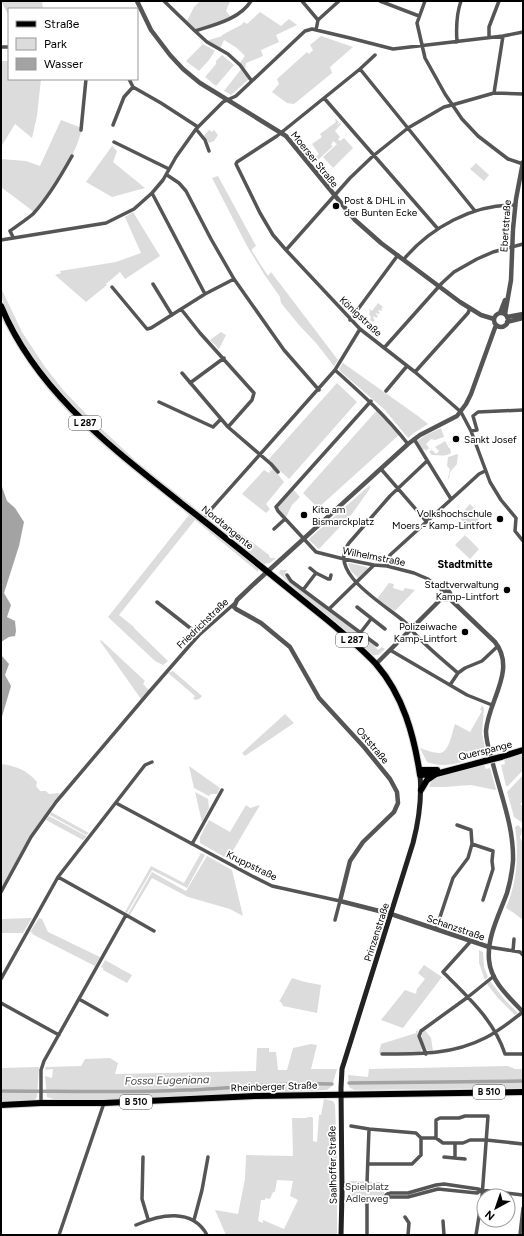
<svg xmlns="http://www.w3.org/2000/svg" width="524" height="1236" font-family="Figtree,sans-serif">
<rect width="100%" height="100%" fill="#fff"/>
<path fill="#dcdcdc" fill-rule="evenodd" d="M1,1H42L43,9H9V16Z
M200,1H230L226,11L231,17L196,30L187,21L194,7Z
M260,12L281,26L289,19L297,25L276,35L279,42L261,50L263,56L246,63L245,69L240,63L245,56L237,48L224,40L220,49L217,48L209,60L199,71L186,61L203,44L215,51L217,48L206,41L222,36V35L241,25L244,22L247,24Z
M321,36L353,47L330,67L332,73L294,104L287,103L272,92L279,84L277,79L307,52L309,54L313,50L310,45Z
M222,55L234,65L216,86L205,77L216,64V61Z
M1,61H9V79H41L37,116L32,138L15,124L1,147Z
M242,68L249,79L231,95L224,91Z
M336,119L339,122L337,125L340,123L341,124L335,131L340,137L338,139L340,141L344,138L353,148L333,168L323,157L337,144L333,141L331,145L333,146L318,160L316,157L319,154L312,144L322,137L320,134L336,122L335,120Z
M61,120L82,128C75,160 53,186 34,212L1,187V159L26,161L40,166Z
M209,130L212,132L214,130L218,135L214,141L209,143L204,136Z
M112,146L117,151L113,162L145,188L112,197L86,182Z
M476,163L489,175L484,181L470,169Z
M218,176L256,246L252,249V251L268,276L271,272L338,360L334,366L316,343L299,325L281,303L280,297L264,274L247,246L212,178Z
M133,212L160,256L125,279L120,272L106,284L107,285L86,302L55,275L61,273L60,271L116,262L141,253L125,217Z
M1,288L22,332L45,367L64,391L90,418L137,462L224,531L228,526H231L269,555L270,558H276L270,563L264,564C230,537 195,511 161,483C106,440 56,397 19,335C11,321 1,306 1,288Z
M378,303L383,307L381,309L382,310V311L379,310L378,311L380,313L379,314L376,313V314L378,316L376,318L374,316L373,318L375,320L373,322L370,320L371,317L369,314L370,311L369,310V309L372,311Z
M1,313L12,335L39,376L74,417L113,452L258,568V572L195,520L119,615L134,627V628L168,661L163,665L155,661L108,617L189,515C144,478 95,443 56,399C34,374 17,346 1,318Z
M221,332L226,335L219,349L210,340Z
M343,363L418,416L428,424L414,433L408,438L384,409L341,372L339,369Z
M337,383L357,402L289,479L268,460Z
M378,409L400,434L318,508L303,493Z
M441,428L444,437L435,440L431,439L426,444L429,448L426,451L425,449L423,450L417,441L426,435Z
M445,441L449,448H450L451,453C446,457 439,455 432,455L429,452L432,450L436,454L439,451L435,447Z
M458,454L457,464L450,472L449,479L448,478L450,469L447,466L448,457Z
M273,468L284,482L266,504L270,509L266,513L242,494L264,470L269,473Z
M369,486L371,487L352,514L319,549L309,540L310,538Z
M293,489L300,497L292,505L286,517L278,508Z
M470,504L482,516L470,528L458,517Z
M465,535L479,549L470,559L455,545Z
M349,563L367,567L368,569L358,578L351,571L348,564Z
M280,570H287L284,576L370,640L378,650L382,647L385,649L378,655H373L338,624L288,583L286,580L279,573Z
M389,583L394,584L393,588L403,591L405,588L415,590L395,611L377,599Z
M101,640L145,681L143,684L149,690L141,699L100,641Z
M173,671L202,696C200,699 197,701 193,699L195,696L168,673Z
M482,705L484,708L482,733L486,754C468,760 446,770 427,762L420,748C426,750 433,753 439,753C449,754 452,732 455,724L470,732L482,711L480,710Z
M285,714L294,723L245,756L242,753Z
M523,753V770L508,786H506L501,765L505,764L504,759Z
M1,764C16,766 27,770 37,782L36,786L40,791H46L49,794L59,793L60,794L51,805L47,814L31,837L1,892Z
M484,765L486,769L490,768L496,789L495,790L471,785L444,787H429L431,782L429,780L439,775Z
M189,766L220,788L217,794H211L209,796L194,788Z
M523,775V803H520L523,808V823L514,817L507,792Z
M195,792L208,799L209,808L202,822Z
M246,805L250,808L260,805L228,859L200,843V837L209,820L230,832Z
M51,812L89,833L86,835L50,815Z
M49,816L86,836V837L83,840L46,820Z
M518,825L523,830L520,837L523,844V920L514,913L506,908C517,883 519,854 515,827Z
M201,853L205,855L187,888L152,870L127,913L125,912L151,866L184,883Z
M207,856L232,870L243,916L230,909L188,897L152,878L130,915L128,914L152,872L186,891Z
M32,918L23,933H1V919Z
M39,918L42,919L48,932L100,957L95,966L32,934L33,933L30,932Z
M479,950L483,952L484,967L488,977L485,980L479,963Z
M105,960L132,975L127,983L103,970V968L101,967Z
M424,965L442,977L403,1028L381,1020L405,990L416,994L417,989L425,979L418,973Z
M292,978L305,982L321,985L317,1013L283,1006L281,1002H279Z
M490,981L504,999L518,1013L515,1015L497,997L487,984Z
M425,1030L431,1038L433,1051L427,1050C424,1043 418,1035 425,1030Z
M416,1031H418L417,1036L422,1049L420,1053H379L381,1044L416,1033Z
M311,1044L317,1045L311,1069H337L332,1086L327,1090L193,1098L55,1101L54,1099L47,1097L45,1076L52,1078L53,1069L45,1070L46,1067L81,1066L85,1059L110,1058L118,1063L115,1074L256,1071L257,1048H269V1052H276L278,1070H287L293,1048Z
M508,1066L515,1069H523V1088L354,1090L349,1087L348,1075L368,1077L369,1069Z
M39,1067L37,1097L34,1100L1,1103V1068Z
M324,1099L333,1101L335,1105L337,1157V1235H226L215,1210L238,1214L245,1179L246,1155L293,1156L292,1118H307V1117H312L313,1118V1141L317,1142L319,1115H321ZM277,1180L293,1181L290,1196L298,1200L284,1229L263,1220V1223L258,1221L261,1200H265V1198L270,1199L273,1192H275Z
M349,1181L384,1182V1203H350Z"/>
<path fill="#a3a3a3" d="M1,484L7,501L15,508L24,522L19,546L4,593L11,605L7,617L15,621L16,631L15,636L9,637L1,642Z
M1,646L2,656L9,664L5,675L11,686L1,720Z"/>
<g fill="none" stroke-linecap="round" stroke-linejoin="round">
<path stroke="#a3a3a3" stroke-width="3.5" d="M349,1083L523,1081
M1,1091C63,1091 125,1093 187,1090C235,1088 284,1082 332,1084"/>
<defs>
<path id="primary" d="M1,306C36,391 111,447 181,503C230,541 278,580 326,619C343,633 361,648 376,664C403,695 414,735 420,775L436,774L485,761
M501,757L523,750
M420,770H437
M421,790L427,780L436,774
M1,1105L41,1103H104L255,1096L523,1092"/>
</defs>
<use href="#primary" stroke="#dbdbdb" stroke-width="8"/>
<path stroke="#555" stroke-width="3.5" d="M164,1L195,31C214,25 240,19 251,1
M302,1L318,20
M380,1L419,16
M425,1L417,23L425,58L445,94L462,119L478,136L508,159L523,164
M316,30L318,20L339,1
M195,31L207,42L228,54L240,65L251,80
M489,38V27L499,1
M457,42C456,28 456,15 461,1
M1,47H9
M375,55L360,69L277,136L237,162L236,164L260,213L273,235L286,250L360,329L415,372L461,412L471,431L490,482L501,500L516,518L515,531L523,541
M360,69L475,211
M129,79L133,87L161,103L198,127
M494,93L503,36
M324,98L438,229
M113,125L124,97L133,87
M196,129L205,140L209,151
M81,130L86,79
M114,142L169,169
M167,175L179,183L186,191L211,239L234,279L284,350L319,390
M152,193L205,294
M13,237L10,231C18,225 26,220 33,214C47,199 62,174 72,156
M1,240L106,223L134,209L152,193L163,180L176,157L196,129L223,102L236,96L305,31L312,29L350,38L393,49L503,36L523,32
M286,250L350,178L373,156L408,128L444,107L452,105L494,93L523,94
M404,259C430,228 473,204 515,205
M153,284L172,315
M112,287L147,329L151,328L205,294L234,279
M181,309L200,333L254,393L252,400L228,427
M350,320L398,255
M384,348L442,283L454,272L477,259L493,252L523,244
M335,370C363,395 385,415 408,444
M415,372L468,313L470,308
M182,373L228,427L271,464L278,472
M190,383L224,358
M386,391L407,366
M371,401L276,507L278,511L316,552L344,559L374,565L387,566L414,573L428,579L443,591
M159,402L213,427L221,419
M471,431L477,430L473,416L478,412L523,410
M414,439L451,499
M427,461L390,496L349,543C325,574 390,607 407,624C410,627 412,631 415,634C428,648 443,660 458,673L465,668L482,661L498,646
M381,469L426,521
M206,515L335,370L360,329
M274,529L285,519
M387,566L390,555L467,485L479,474L485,471
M310,568L316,573L328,579H330L331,575
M287,575L291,581L377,645
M303,590L316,573
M157,602L199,635
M357,607L385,629
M329,609L374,565
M361,632L371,619
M390,650L467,695L492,705
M450,685L458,673
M116,803L252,876L272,886L340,901L335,920
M192,844L222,790
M472,844L493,851L492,861L493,869L483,900
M1,892L31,837L56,802L150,691L190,645L199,635L234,604
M126,915L154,931
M436,929L453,878L468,858L472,844L471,830L457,825
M471,941L443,972C467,996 494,1020 505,1054H523
M489,947L520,952L523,955
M513,951L514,939
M1,979L58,877L145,765L152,762
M79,999L107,1015
M1,1003L59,1035
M382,1054C418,1054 452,1055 485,1038C499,1031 511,1021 523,1012
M426,1054L419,1036L421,1031L468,997L494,976
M41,1103V1070L44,1061L126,915L58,877
M351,1126L369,1129
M436,1138V1120L440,1118H459L465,1116H488L482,1197L476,1235
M143,1157L142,1199L148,1219
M444,1157L465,1159
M455,1158V1143
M368,1164H412L421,1155V1138
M367,1183L369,1129L416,1133L421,1138H436L443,1143H463L470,1140H486L523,1144
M481,1190L477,1193L438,1189L408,1197H390L386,1195L389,1193H408L436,1185L444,1184L478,1189L481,1190L523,1195
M405,1217L409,1223L408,1235
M194,1220L202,1190L208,1157
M443,1221L444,1235
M136,1225C159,1215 192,1207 207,1235
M59,1235L104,1103
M367,1235V1203
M520,1235L523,1208"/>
<path stroke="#555" stroke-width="4.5" d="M137,1L151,30L170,55L183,69L200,83L218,94L286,136L355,220L381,243L460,302L481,315L494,319
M500,313L505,300
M494 320a7 7 0 1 1 14 0a7 7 0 1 1-14 0Z
M505,314L511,280L513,229L516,199L523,162
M507,317L523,314
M507,322L523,318
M441.5 595a4.5 4.5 0 1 1 9 0a4.5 4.5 0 1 1-9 0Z
M449,598L495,642C517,670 488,701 486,731C486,742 490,753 493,764C501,796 514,827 513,861C512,872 510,883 507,893C499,915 487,937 489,960C491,982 509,997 523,1012
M376,664L442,598
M489,947L391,914L340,901L350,861L363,842L394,812L398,803L397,792L390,779L364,747L319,698L290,647L261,623L236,609L234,607L237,600L256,582L408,444L420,435L457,416L466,404L471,394L496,325"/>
<path stroke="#222" stroke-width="5" d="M341,1235L342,1193L341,1088L342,1069L413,843C419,820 422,798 420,775"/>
<use href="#primary" stroke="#000" stroke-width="6"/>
<defs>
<path id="primary-bridge" d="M485,761L501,757"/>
</defs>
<use href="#primary-bridge" stroke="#dbdbdb" stroke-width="8" stroke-linecap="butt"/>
<use href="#primary-bridge" stroke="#000" stroke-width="6"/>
</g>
<g fill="#000" stroke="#fff" stroke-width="1.5">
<circle cx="336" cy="206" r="4"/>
<circle cx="456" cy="439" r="4"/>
<circle cx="304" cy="515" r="4"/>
<circle cx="500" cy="519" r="4"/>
<circle cx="507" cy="590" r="4"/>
<circle cx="465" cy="632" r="4"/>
</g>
<g text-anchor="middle" stroke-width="3.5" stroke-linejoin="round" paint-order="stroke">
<g fill="#fff" stroke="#4c4c4c" stroke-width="1">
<rect x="69" y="416" width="32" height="14" rx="3"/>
<rect x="336" y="633" width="32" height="14" rx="3"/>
<rect x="473" y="1085" width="32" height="14" rx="3"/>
<rect x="120" y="1095" width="32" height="14" rx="3"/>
</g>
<g font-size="9" font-weight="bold" fill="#000">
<text x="85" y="426">L 287</text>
<text x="352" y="643">L 287</text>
<text x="489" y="1095">B 510</text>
<text x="136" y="1105">B 510</text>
</g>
<g font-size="10" fill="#000" stroke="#fff">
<text transform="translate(315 159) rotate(51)" y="4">Moerser Straße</text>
<text transform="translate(505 226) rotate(-86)" y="4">Ebertstraße</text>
<text transform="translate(361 316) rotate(43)" y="4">Königstraße</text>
<text transform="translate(228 527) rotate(39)" y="4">Nordtangente</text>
<text transform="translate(374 556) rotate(11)" y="4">Wilhelmstraße</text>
<text transform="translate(202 623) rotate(-44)" y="4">Friedrichstraße</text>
<text transform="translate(373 745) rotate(50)" y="4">Oststraße</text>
<text transform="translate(485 750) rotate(-14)" y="4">Querspange</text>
<text transform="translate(252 865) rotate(26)" y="4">Kruppstraße</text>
<text transform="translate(456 927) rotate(19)" y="4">Schanzstraße</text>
<text transform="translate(376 932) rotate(-72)" y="4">Prinzenstraße</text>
<text transform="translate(274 1086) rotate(-2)" y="4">Rheinberger Straße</text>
<text transform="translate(332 1165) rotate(-91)" y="4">Saalhoffer Straße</text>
</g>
<g font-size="10" fill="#000" stroke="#fff" text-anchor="start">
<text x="344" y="204">Post &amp; DHL in<tspan x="344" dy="12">der Bunten Ecke</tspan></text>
<text x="464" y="443">Sankt Josef</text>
<text x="312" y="513">Kita am<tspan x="312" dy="12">Bismarckplatz</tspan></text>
<text x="492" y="517" text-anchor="end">Volkshochschule<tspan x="492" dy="12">Moers - Kamp-Lintfort</tspan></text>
<text x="499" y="588" text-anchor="end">Stadtverwaltung<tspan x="499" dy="12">Kamp-Lintfort</tspan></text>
<text x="457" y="630" text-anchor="end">Polizeiwache<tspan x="457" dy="12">Kamp-Lintfort</tspan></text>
</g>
<g font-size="10" fill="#333" stroke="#fff">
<text x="367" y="1190">Spielplatz<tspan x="367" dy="12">Adlerweg</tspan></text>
</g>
<g font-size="11" font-weight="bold" fill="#000" stroke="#fff">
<text x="465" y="568">Stadtmitte</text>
</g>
<g font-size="11" font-style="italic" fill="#444" stroke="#fff">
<text transform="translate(167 1080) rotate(-1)" y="4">Fossa Eugeniana</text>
</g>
</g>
<rect width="524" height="1236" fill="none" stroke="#000000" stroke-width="4"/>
<rect x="8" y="8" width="130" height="72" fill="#ffffff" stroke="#999999"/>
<rect x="16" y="21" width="20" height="6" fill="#000000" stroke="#999999"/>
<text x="44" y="28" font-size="12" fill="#000000">Straße</text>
<rect x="16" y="38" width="20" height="12" fill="#dcdcdc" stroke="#999999"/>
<text x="44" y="48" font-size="12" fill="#000000">Park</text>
<rect x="16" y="58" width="20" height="12" fill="#a3a3a3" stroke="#999999"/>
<text x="44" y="68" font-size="12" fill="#000000">Wasser</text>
<g transform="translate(496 1208) rotate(220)"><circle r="19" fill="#ffffff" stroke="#999999"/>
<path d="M0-3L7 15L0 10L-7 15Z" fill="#000000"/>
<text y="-6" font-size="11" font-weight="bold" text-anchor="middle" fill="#000000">N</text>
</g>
</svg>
